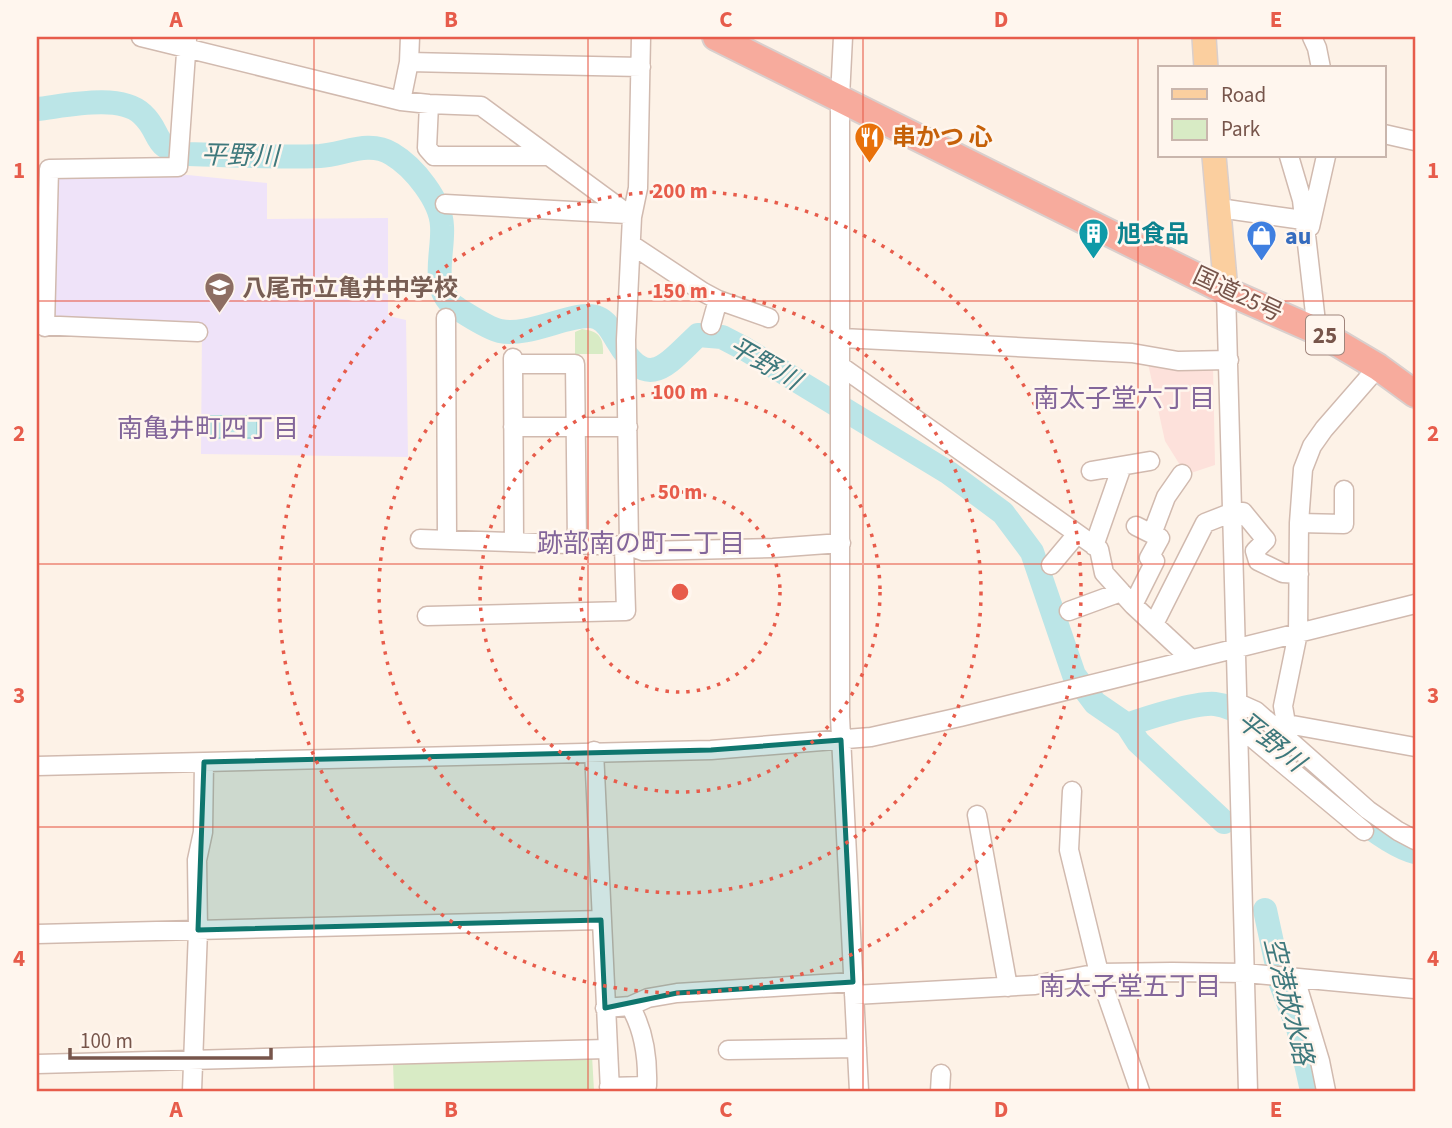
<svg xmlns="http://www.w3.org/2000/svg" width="1452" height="1128" font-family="'Source Sans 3','Noto Sans JP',sans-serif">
<rect width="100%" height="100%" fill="#fdf2e7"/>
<path fill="#fde1db" d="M1147,359L1213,365L1215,465L1188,474L1185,473L1165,441Z"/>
<path fill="#efe3f9" d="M60,174L188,175L267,183V219L388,218V316L406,320L408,457L201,454L202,328L56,322L48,314L53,181Z"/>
<path fill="#d8ebc5" d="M582,329C599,331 604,338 603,354H575V332Z
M592,1055L594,1091H394L393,1063Z"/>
<path fill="#bbe5e7" stroke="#a1d6d9" stroke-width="2" d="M211,416H257V438H211Z"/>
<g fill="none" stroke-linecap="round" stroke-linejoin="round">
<path stroke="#bbe5e7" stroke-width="24" d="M37,109C65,106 120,93 142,114C163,133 151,149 188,154C231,155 276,158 320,156C345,154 369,140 392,154C414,167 441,201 442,226C444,255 428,290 458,309C470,316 487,328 500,331C530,338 578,308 598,318C608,322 613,334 618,342C648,393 667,364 698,335L722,337L745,349L949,473L1003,513L1032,552L1074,675L1095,703L1127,725C1146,718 1197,702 1215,704C1241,707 1263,731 1281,748C1311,777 1377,843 1415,852
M1127,725L1138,742L1224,822
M1265,910L1281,984L1298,1028L1312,1091"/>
<defs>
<path id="minor" d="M141,37L401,101L429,104L481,106L632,217
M843,37L840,97V717L859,1091
M1312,37L1317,48L1321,68
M409,62L641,67
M401,101L409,62L410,37
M429,104L427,148L434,156H548
M1384,134L1415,141
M1289,156L1302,200L1317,331
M445,204L627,214
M1219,208L1303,220
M1310,227L1326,156
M632,245L703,292L718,300L769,318
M1226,291L1248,1091
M446,318L447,540
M37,325L198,332
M711,325L718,300
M45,327L49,169L178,167L187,39
M842,338L1132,353L1178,361L1229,360
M513,358L514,542
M513,364H575L577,544
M842,367L1099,549L1104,573L1133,605L1191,659
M513,427H628
M1091,471L1150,461
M1299,523L1344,524V490
M1152,534L1166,497L1182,474
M420,539L629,546L643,551L773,548L841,543
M629,546L626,340L632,217L638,188L641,37
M1094,546L1122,466
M1051,565L1077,534
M1133,605L1155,561L1149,558L1160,538L1136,526
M1069,611L1121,592
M427,616L626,611L624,546
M1154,624L1205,523L1233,512H1243L1266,540L1255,551L1258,561L1283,573L1299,574
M1238,703L1256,711L1368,810L1398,831L1415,840
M1287,724L1415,747
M1238,726L1364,831
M594,751L610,1091
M1276,758L1289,741L1283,706L1298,633L1299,523L1303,469L1312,446L1324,429L1378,367
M37,766L711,750L871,737L960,717L1415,604
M1072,791L1069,850L1099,973L1140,1091
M977,815L1008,987
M37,934L601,920
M1295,978L1320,1061L1326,1091
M854,995L1035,985L1099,973L1172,972L1245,973L1415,989
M605,1008L630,1006L648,998L677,993L853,982
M728,1050L857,1048
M37,1064L607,1049
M609,1087L647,1086C648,1057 644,1030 630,1006
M192,1091L198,930L197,860L203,832L204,762
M940,1091L941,1074"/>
<path id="major" d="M1204,37L1206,68
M1214,156L1226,291"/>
<path id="highway" d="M716,37L1226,291L1317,331L1378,367L1415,394"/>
</defs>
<use href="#minor" stroke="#d1baaf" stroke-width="21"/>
<use href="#major" stroke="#d9cfcd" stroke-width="26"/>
<use href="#highway" stroke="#d9cfcd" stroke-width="30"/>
<use href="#minor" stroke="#fff" stroke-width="18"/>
<use href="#major" stroke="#fbcf9f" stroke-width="23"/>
<use href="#highway" stroke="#f7ab9d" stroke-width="26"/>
</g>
<path fill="#0f766e" fill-opacity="0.2" stroke="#0f766e" stroke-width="5" stroke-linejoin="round" d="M841,740L853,982L677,993L605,1008L601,920L198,930L204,762L711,750Z"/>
<path fill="none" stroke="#e75c4b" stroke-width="2" stroke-opacity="0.55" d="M314,37V1091M588,37V1091M863,37V1091M1138,37V1091M37,301H1415M37,564H1415M37,827H1415"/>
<g fill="none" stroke="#e75c4b" stroke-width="3.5" stroke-dasharray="3.5 7">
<circle cx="680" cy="592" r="100"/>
<circle cx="680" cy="592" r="200"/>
<circle cx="680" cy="592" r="301"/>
<circle cx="680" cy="592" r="401"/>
</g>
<defs>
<symbol id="restaurant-pin" viewBox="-11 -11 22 30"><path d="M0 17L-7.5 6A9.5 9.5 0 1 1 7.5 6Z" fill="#e8710a" stroke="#fff6ee"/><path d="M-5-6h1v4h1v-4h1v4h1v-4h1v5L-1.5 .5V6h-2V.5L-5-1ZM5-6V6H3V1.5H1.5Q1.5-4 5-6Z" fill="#fff"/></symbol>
<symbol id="building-pin" viewBox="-11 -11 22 30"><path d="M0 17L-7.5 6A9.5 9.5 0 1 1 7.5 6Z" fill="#0f9aa8" stroke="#fff6ee"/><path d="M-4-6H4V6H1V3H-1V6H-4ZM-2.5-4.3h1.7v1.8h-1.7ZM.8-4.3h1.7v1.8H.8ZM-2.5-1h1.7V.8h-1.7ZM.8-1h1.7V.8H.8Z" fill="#fff"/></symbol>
<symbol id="shop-pin" viewBox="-11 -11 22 30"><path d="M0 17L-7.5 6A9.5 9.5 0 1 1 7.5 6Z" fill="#3f7fe0" stroke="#fff6ee"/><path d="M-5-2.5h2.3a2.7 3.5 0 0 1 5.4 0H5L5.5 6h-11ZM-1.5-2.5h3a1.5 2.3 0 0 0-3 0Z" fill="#fff"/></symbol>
<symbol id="school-pin" viewBox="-11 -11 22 30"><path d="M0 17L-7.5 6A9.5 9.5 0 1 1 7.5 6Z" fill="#8d6e63" stroke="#fff6ee"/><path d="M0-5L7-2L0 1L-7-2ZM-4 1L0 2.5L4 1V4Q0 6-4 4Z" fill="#fff"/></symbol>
</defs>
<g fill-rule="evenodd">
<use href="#restaurant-pin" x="852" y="120" width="35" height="47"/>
<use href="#building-pin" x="1076" y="216" width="35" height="47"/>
<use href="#shop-pin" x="1244" y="218" width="35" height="47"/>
<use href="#school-pin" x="202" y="270" width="35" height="47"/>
</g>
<g text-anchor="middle" stroke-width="5" stroke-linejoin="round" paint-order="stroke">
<rect fill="#fff6ee" stroke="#a0857c" stroke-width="2" x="1306" y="315.5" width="38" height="39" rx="5"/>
<g font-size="23" font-weight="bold" fill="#77554b">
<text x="1325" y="343">25</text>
</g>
<g font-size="24" font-weight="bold" fill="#c56008" stroke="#fff6ee" text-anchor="start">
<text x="892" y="145">串かつ 心</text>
</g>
<g font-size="24" font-weight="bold" fill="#0d838f" stroke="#fff6ee" text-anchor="start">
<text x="1117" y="242">旭食品</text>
</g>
<g font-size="24" font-weight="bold" fill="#366cbe" stroke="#fff6ee" text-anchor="start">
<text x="1285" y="244">au</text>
</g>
<g font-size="24" font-weight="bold" fill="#785e54" stroke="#fff6ee" text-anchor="start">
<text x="242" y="296">八尾市立亀井中学校</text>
</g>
<g font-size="24" fill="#77554b" stroke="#fff6ee">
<text transform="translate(1238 294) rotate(25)" y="8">国道25号</text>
</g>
<g font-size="26" font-style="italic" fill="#3e787c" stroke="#fff6ee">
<text transform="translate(240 155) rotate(1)" y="9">平野川</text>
<text transform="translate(765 363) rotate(30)" y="9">平野川</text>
<text transform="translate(1271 741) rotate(39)" y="9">平野川</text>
<text transform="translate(1289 1001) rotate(76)" y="9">空港放水路</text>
</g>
<g font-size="26" fill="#83669a" stroke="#fff6ee">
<text x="1124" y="407">南太子堂六丁目</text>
<text x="208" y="437">南亀井町四丁目</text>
<text x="641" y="552">跡部南の町二丁目</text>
<text x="1130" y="995">南太子堂五丁目</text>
</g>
</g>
<circle cx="680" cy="592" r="10" fill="#e75c4b" stroke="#fff6ee" stroke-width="3.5"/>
<g font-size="21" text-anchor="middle" font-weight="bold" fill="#e75c4b" stroke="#fff6ee" stroke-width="5" stroke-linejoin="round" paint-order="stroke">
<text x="680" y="198">200 m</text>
<text x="680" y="298">150 m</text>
<text x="680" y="399">100 m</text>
<text x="680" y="499">50 m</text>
</g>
<rect width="1452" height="1128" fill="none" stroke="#fff6ee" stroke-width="77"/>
<rect x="1158" y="66" width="228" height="91" fill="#fff6ee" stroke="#c9b6ad" stroke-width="2"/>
<rect x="1172" y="89" width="35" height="10" fill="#fbcf9f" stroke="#c9b6ad" stroke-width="2"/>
<text x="1221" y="102" font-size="21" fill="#77554b">Road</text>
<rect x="1172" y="119" width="35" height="21" fill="#d8ebc5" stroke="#c9b6ad" stroke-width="2"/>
<text x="1221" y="136" font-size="21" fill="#77554b">Park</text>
<path d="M70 1048v10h201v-10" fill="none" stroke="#77554b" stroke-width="3.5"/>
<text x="80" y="1048" font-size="21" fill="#77554b" stroke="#fff6ee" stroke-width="5" paint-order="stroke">100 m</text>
<rect x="38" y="38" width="1376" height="1052" fill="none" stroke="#e75c4b" stroke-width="2.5"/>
<g font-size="23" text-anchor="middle" font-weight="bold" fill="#e75c4b">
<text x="176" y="27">A</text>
<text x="451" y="27">B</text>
<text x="726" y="27">C</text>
<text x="1001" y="27">D</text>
<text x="1276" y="27">E</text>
<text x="19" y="178">1</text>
<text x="1433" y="178">1</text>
<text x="19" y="441">2</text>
<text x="1433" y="441">2</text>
<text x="19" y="703">3</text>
<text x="1433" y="703">3</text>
<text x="19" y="966">4</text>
<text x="1433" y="966">4</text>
<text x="176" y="1117">A</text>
<text x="451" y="1117">B</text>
<text x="726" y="1117">C</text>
<text x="1001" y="1117">D</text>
<text x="1276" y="1117">E</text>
</g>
</svg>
